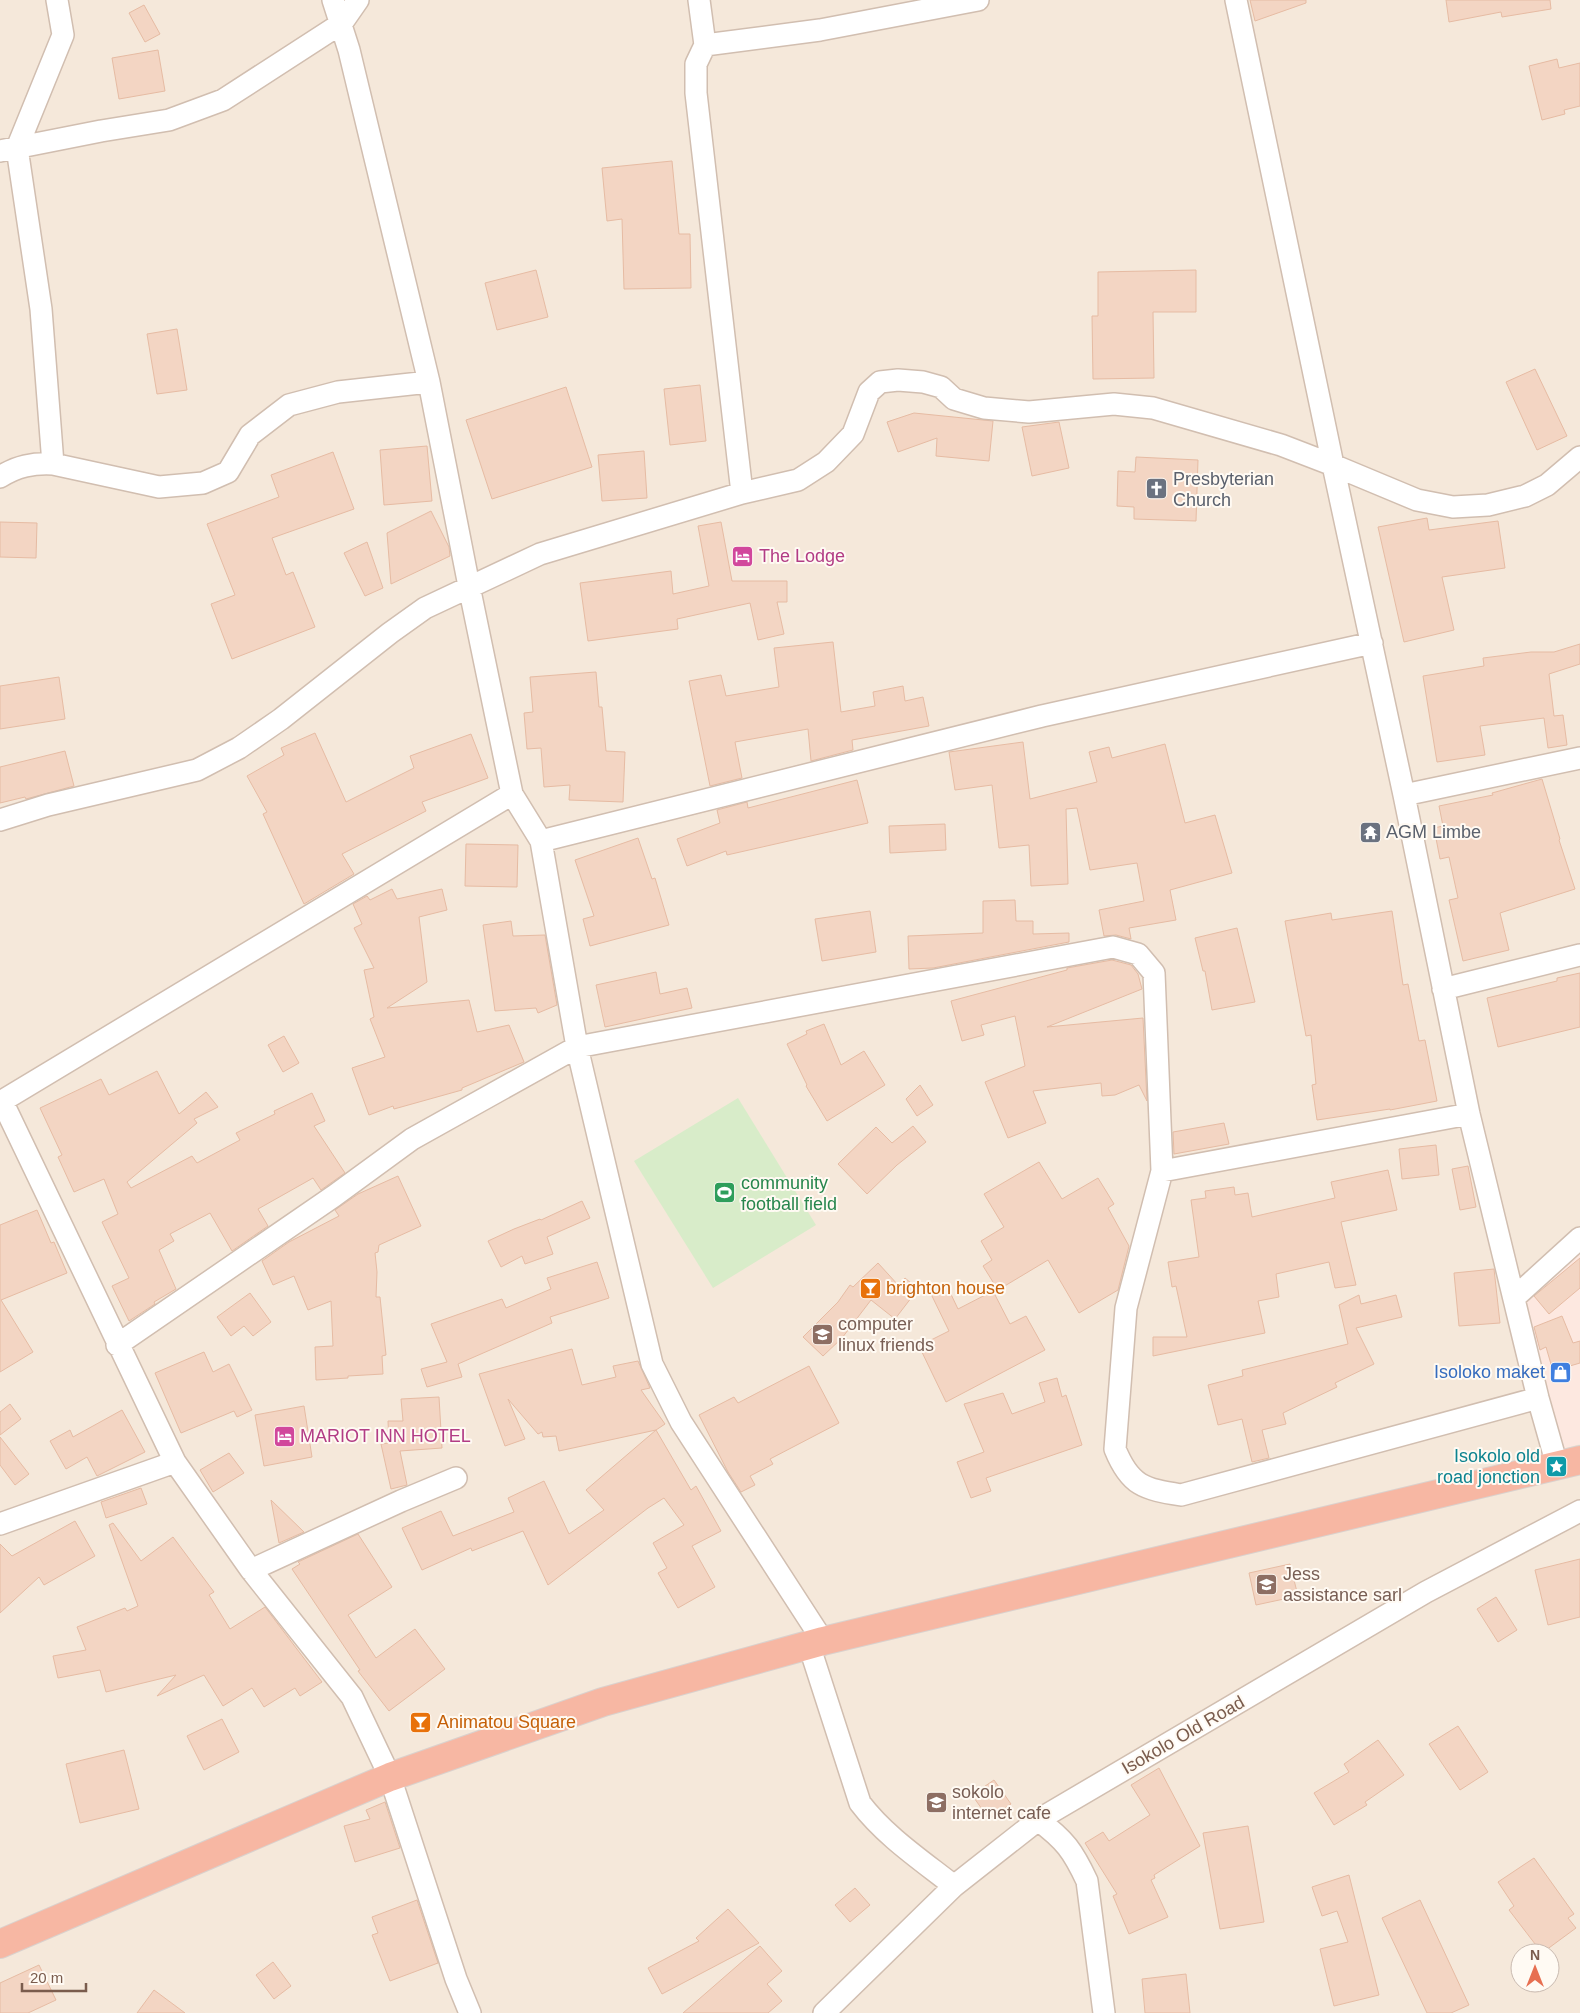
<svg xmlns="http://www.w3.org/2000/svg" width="1580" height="2013" font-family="Helvetica,sans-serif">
<rect width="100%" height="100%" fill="#fdf6ec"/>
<path fill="#f5e8da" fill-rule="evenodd" d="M0,0H1580V2013H0ZM1520,1953H1550V1983H1520Z"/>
<path fill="#fde8e0" d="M1580,1251V1444L1562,1449L1525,1299Z"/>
<path fill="#d8ecc9" d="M738,1098L816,1225L713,1288L634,1161Z"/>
<path fill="#f3d5c3" stroke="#e6bba3" d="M1250,0H1306V3L1255,21Z
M1446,0H1550L1551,9L1502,17L1501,12L1449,22Z
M144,5L160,34L145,42L129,13Z
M158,50L165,91L119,99L112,58Z
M1557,59L1559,68L1580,63V106L1564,110L1565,114L1542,120L1529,66Z
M672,161L679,234H690L691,288L624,289L622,219L607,221L602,168Z
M536,270L548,317L497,330L485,283Z
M1196,270V312H1153L1154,378L1093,379L1092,316H1098V272Z
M177,329L187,390L157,394L147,334Z
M1535,369L1567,436L1537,450L1506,382Z
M700,385L706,441L670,445L664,389Z
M566,387L592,467L492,499L466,420Z
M914,413L993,421L989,461L936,456L937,438L898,452L887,422Z
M1059,422L1069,468L1032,476L1022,427Z
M427,446L432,501L384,505L380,450Z
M644,451L647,498L602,501L598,455Z
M333,452L354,509L272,538L286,575L293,572L315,627L232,659L211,604L235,595L207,524L279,497L271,475Z
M1136,457L1198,460L1196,521L1134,519V507L1117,506L1118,471L1135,472Z
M431,511L449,547L450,556L391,584L387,533Z
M1427,518L1429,530L1498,521L1505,568L1442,577L1454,630L1404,642L1378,527Z
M0,522L37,523L36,558L0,557Z
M721,522L732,581H787V602H777L784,634L758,640L750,603L677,619L678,629L588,641L580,583L671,571L673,594L709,586L698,526Z
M367,542L383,588L365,596L344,553Z
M833,642L841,712L875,706L873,692L903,686L905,701L923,697L929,726L852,740L853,750L811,761L808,729L735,742L742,778L710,786L689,681L721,675L726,696L779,687L774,648Z
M1580,644V664L1549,674L1554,716L1563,715L1567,745L1548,748L1544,718L1480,726L1485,755L1437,762L1423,676L1484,666L1483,658L1531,652H1554Z
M596,672L599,707H602L606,751L625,752L623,802L569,800L570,785L544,787L541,748L527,749L524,713L533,712L530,677Z
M59,677L65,719L0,729V686Z
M315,733L346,802L414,768L410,756L471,734L488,778L422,802L426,811L342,854L354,874L304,904L263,814L267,812L247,776L284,755L281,748Z
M1023,742L1030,799L1097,782L1089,752L1109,747L1112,758L1165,744L1185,823L1215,815L1232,873L1170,890L1176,920L1129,928L1131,939L1116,935L1104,936L1099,910L1144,901L1137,863L1090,870L1077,808L1066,809L1068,884L1031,886L1029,845L999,848L992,785L955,790L949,752Z
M65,751L74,786L26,799L25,797L0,803V767Z
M1542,779L1560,839L1559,840L1575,889L1500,913L1509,950L1463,961L1449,900L1458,898L1449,857L1440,859L1434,828L1443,826L1439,806L1493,795L1492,793Z
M857,780L868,823L727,855L726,851L687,866L677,839L720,823L717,810L747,802L748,808Z
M945,824L946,850L890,853L889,826Z
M638,838L652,879L655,878L669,925L590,946L583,919L594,916L575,860Z
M466,844L518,845L517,887L465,886Z
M392,889L397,899L442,889L447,910L419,917L427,982L387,1008L469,1000L477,1032L509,1025L524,1062L462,1088V1090L394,1109L393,1106L369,1115L352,1068L385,1057L370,1019L374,1017L364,970L374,968L354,928L362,924L353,904L367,896L370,900Z
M1015,900L1016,921H1033V934L1069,933V942L933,968L909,969L908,936L983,933V901Z
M870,911L876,952L822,961L815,919Z
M1392,911L1403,985L1408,984L1419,1041L1425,1040L1437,1101L1390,1110V1109L1317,1120L1312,1085L1316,1084L1311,1035L1306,1036L1285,921L1331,913L1332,920Z
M511,921L513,936L545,935L557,1005L538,1013L536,1008L495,1011L483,925Z
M1237,928L1255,1002L1212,1010L1205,971H1203L1195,938Z
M1112,960L1131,965L1138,974L1142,989L1047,1027L1143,1018L1147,1101L1139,1085L1115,1095L1102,1096L1101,1083L1033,1091L1046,1123L1008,1138L985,1082L1025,1066L1015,1016L981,1025L984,1035L962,1041L951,1001L1067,970V968Z
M656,972L660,994L687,988L692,1008L605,1027L596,985Z
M1580,973V1027L1498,1047L1487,998L1557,981V978Z
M824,1024L841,1065L864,1051L885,1085L827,1121L806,1086L807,1085L787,1044L807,1034L806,1031Z
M284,1036L299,1063L283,1072L268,1045Z
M157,1071L179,1114L206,1092L218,1107L194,1119L197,1123L127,1182L131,1188L192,1156L197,1163L240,1140L236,1133L275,1114L274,1111L312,1093L325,1121L314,1126L345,1173L321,1190L313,1178L258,1209L268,1226L232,1251L210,1213L170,1234L174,1241L159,1250L176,1289L154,1302L155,1304L129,1321L112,1286L129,1278L102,1222L118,1214L104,1179L74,1192L58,1157L62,1155L40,1108L101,1079L109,1095Z
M920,1085L933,1105L917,1116L906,1099Z
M1224,1123L1229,1144L1174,1154L1173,1132Z
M913,1126L926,1142L897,1165L867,1194L838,1164L876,1127L892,1143Z
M1436,1145L1439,1175L1402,1179L1399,1149Z
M1039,1162L1062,1199L1098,1178L1114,1204L1108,1208L1129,1246L1118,1290L1079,1313L1048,1260L998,1290L983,1266L992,1260L981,1241L1004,1227L984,1194Z
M1468,1166L1476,1207L1460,1210L1452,1169Z
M1388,1170L1397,1210L1341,1222L1356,1285L1335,1288L1329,1262L1276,1274L1279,1297L1258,1301L1265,1333L1153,1356V1337H1187L1176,1286L1172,1287L1168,1262L1199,1257L1191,1200L1206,1198L1205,1191L1234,1187L1235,1195L1248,1193L1252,1217L1335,1198L1331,1182Z
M398,1176L421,1226L379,1245L378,1252L375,1253L377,1272L376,1297H380L386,1355L382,1356L383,1374L348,1376V1378L316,1380L315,1347L333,1346L331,1301L308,1310L294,1276L273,1285L262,1261L289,1242L339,1216L335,1210L358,1194Z
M582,1201L590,1218L547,1237L553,1254L525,1264L522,1256L501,1267L488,1241L514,1229L540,1219L541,1220Z
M37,1210L51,1243L54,1242L67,1273L1,1300L33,1352L0,1372V1225Z
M1580,1258V1288L1549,1314L1534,1296Z
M597,1262L609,1298L550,1317L552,1323L458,1364L462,1377L427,1387L421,1369L447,1362L431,1324L502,1299L506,1308L551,1289L547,1278Z
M878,1263L899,1286L905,1278L918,1289L895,1319L871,1300L842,1338L823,1356L803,1337L838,1302L850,1285L853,1287Z
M1494,1269L1500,1323L1459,1326L1454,1273Z
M947,1286L958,1309L993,1291L1010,1324L1026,1316L1045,1350L946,1402L919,1346L949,1331L931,1294Z
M250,1293L271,1322L253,1336L244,1326L231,1336L217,1317Z
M1359,1295L1361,1304L1396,1295L1402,1317L1356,1328L1374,1364L1335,1383L1337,1387L1283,1413L1286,1424L1262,1430L1269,1458L1252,1462L1242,1419L1218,1425L1208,1385L1243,1376L1242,1370L1348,1344L1339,1305Z
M1562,1316L1573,1343L1580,1341V1363L1553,1371L1546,1347L1540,1350L1534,1327Z
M572,1349L582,1385L616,1377L613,1366L638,1361L650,1388L641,1390L665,1424L656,1430L691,1490L696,1486L721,1531L692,1546L715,1587L678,1608L658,1573L667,1568L653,1543L684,1525L664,1498L648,1508L548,1585L523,1531L472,1551L471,1548L422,1570L402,1528L441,1511L453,1536L514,1512L508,1498L544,1481L569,1534L604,1510L586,1490L656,1430L559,1451L556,1436L543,1437L542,1432L538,1434L508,1399L525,1439L505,1446L479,1374Z
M204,1352L213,1372L229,1364L252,1410L237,1417L234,1411L181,1433L155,1373Z
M809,1366L839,1423L770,1459L773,1464L750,1476L755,1485L741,1492L728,1472L699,1415L734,1397L738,1403Z
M1057,1378L1062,1397L1066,1395L1082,1445L986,1478L991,1491L971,1498L957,1462L984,1452L964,1404L1003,1393L1012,1414L1045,1402L1039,1383Z
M439,1397L442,1448L400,1451L407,1485L391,1489L381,1444L389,1443L388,1421H403L401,1399Z
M10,1404L21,1419L0,1435V1412Z
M304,1406L312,1457L264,1466L255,1415Z
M122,1410L145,1452L97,1476L87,1457L66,1469L50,1441L70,1430L73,1437Z
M0,1437L29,1474L15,1485L0,1465Z
M229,1453L244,1473L213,1492L200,1470Z
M141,1488L147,1504L106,1518L101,1502Z
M271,1500L304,1532L279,1543Z
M75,1521L95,1556L44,1585L39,1577L0,1613V1544L12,1556Z
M113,1523L141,1561L173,1537L214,1592L209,1595L230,1629L265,1607L322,1682L300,1696L295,1688L264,1707L252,1688L223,1706L204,1675L157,1696L176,1675L106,1692L100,1670L58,1678L53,1656L86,1650L77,1627L125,1608L127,1611L138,1606L109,1525Z
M358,1534L392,1587L348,1615L376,1658L415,1629L445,1669L389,1711L358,1671L360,1670L292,1569L300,1564L298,1562Z
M1580,1559V1617L1548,1625L1535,1570Z
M1290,1564L1298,1596L1256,1605L1249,1573Z
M1496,1597L1517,1630L1498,1642L1477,1609Z
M222,1719L239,1752L204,1770L187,1736Z
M1458,1726L1488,1772L1460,1790L1429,1744Z
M1378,1740L1404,1775L1365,1802L1367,1805L1334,1825L1314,1793L1349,1772L1344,1764Z
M124,1750L139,1809L80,1823L66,1764Z
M1159,1768L1200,1846L1154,1875L1155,1878L1151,1880L1168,1917L1129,1934L1113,1896L1117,1894L1085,1843L1103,1832L1109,1841L1150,1815L1131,1785Z
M994,1780L1011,1804L989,1819L972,1795Z
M385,1802L400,1848L355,1862L344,1826L370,1819L366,1810Z
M1248,1826L1264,1922L1220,1929L1203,1833Z
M1534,1858L1574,1914L1568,1918L1576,1928L1542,1953L1509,1910L1514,1906L1498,1882Z
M1349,1875L1379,1995L1334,2006L1320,1949L1348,1942L1337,1911L1322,1916L1312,1887Z
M855,1888L870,1905L850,1922L835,1905Z
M417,1900L438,1963L390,1981L372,1935L378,1933L372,1917Z
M1420,1900L1469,2005L1451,2013H1427L1382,1918Z
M728,1909L759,1943L662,1994L648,1968L699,1941L696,1938Z
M760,1946L782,1971L767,1984L782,2001L768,2013H683Z
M273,1962L291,1986L274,1999L256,1975Z
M39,1965L56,2000L28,2013H0V1983Z
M1186,1974L1190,2013H1145L1142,1979Z
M154,1990L185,2013H137Z"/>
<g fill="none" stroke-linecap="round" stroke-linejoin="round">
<defs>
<path id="minor" d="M333,0L349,50L429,382L469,586L512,794L541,841L577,1047L652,1364L681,1422L823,1641
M699,0L705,45L696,64V93L742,493
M1236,0L1333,465L1404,795L1469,1114L1538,1398L1557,1465
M705,45L820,30L978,0
M0,151L101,131L169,120L223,100L342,23L358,0
M53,464L41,309L17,148L63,35L57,0
M0,477C17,466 33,463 53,464L159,487L203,483L228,472L250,435L289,405L338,392L429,382
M1404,795L1580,758
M0,820L48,805L197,770L239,748L281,719L390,633L425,608L540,554L742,493L798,480L826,462L853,434L869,392L880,382L898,380L923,382L941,387L954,399L984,408L1029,412L1114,404L1153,408L1281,445L1333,465L1417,500L1453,507L1488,505L1525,496L1547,485L1580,457
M541,841L1042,716L1372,643
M1443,989L1580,955
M1469,1114L1162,1171L1126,1308L1115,1449C1130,1486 1144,1489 1181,1495L1538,1398
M1514,1298L1580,1238
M117,1345L334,1196L412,1139L577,1047L1113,947L1138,954L1154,973L1162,1171
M0,1524L175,1462
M251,1570L401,1501L456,1478
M809,1645L860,1803C885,1836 921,1860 954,1886
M1038,1820C1065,1840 1073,1851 1087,1881L1104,2013
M470,2013L456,1979L390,1777L352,1697L251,1570L175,1462L2,1101L512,794
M824,2013L954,1886L1038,1820L1426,1592L1580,1511"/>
<path id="highway" d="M0,1944L390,1777L603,1702L823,1641L1580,1460"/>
</defs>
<use href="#minor" stroke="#d1beb0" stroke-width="24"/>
<use href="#highway" stroke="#dad1cd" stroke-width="30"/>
<use href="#minor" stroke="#fff" stroke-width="21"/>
<use href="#highway" stroke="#f7b7a3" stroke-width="28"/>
</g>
<defs>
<symbol id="church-square" viewBox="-11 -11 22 22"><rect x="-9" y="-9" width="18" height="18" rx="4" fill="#6b7280" stroke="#fffaf3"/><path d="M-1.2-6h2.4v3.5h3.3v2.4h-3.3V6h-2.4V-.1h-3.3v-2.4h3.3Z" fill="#fff"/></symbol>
<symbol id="hotel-square" viewBox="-11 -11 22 22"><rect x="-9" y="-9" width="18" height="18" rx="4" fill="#d1479c" stroke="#fffaf3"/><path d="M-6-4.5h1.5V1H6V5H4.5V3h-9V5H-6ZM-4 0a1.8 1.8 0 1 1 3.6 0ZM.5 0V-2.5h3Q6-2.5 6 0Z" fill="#fff"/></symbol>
<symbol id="temple-square" viewBox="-11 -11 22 22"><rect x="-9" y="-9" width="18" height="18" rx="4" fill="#6b7280" stroke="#fffaf3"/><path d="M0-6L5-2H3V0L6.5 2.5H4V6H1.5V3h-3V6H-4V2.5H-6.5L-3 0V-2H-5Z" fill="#fff"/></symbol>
<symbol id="stadium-square" viewBox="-11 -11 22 22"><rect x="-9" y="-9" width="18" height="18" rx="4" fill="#2e9e5b" stroke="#fffaf3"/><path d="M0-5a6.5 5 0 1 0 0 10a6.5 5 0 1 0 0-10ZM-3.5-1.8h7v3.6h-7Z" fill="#fff"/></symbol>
<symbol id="bar-square" viewBox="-11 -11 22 22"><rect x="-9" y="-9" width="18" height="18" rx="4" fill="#e8710a" stroke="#fffaf3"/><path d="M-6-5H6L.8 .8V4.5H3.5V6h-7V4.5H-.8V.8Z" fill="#fff"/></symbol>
<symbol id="school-square" viewBox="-11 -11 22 22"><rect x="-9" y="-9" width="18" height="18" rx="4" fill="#8d6e63" stroke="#fffaf3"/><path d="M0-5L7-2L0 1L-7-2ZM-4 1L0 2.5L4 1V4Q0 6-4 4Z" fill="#fff"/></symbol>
<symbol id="shop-square" viewBox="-11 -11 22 22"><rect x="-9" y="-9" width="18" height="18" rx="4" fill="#3f7fe0" stroke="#fffaf3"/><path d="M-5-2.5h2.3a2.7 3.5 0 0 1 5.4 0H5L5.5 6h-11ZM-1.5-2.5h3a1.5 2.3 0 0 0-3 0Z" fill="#fff"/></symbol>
<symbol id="sight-square" viewBox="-11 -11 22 22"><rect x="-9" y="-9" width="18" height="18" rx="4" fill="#0f9aa8" stroke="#fffaf3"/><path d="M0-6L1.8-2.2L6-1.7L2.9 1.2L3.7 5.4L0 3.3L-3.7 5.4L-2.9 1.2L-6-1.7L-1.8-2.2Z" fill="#fff"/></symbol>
<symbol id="university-square" viewBox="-11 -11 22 22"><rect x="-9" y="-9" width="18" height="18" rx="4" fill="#8d6e63" stroke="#fffaf3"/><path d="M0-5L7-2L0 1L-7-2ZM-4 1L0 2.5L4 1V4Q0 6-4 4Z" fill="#fff"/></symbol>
</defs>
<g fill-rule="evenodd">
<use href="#church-square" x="1144" y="476" width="25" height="25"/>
<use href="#hotel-square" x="730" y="544" width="25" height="25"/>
<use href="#temple-square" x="1358" y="820" width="25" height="25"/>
<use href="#stadium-square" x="712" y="1180" width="25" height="25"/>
<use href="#bar-square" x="858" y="1276" width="25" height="25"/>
<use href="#school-square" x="810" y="1322" width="25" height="25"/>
<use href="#shop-square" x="1548" y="1360" width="25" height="25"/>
<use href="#hotel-square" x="272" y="1424" width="25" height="25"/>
<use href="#sight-square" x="1544" y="1454" width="25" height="25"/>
<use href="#university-square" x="1254" y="1572" width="25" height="25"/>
<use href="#bar-square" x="408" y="1710" width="25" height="25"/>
<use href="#school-square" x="924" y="1790" width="25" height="25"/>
</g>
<g text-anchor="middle" stroke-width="4" stroke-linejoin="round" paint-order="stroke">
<g font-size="18" fill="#5b616d" stroke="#fffaf3" text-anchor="start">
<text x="1173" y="485">Presbyterian<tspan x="1173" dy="21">Church</tspan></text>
<text x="1386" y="838">AGM Limbe</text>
</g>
<g font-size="18" fill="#b23c85" stroke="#fffaf3" text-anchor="start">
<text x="759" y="562">The Lodge</text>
<text x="300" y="1442">MARIOT INN HOTEL</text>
</g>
<g font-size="18" fill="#27864d" stroke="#fffaf3" text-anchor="start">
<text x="741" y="1189">community<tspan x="741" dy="21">football field</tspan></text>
</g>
<g font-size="18" fill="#c56008" stroke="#fffaf3" text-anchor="start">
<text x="886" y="1294">brighton house</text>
<text x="437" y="1728">Animatou Square</text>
</g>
<g font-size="18" fill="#785e54" stroke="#fffaf3" text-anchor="start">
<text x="838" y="1330">computer<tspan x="838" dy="21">linux friends</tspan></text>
<text x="1283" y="1580">Jess<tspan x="1283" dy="21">assistance sarl</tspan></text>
<text x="952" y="1798">sokolo<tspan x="952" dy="21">internet cafe</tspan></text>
</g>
<g font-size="18" fill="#366cbe" stroke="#fffaf3" text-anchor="end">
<text x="1545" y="1378">Isoloko maket</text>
</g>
<g font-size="18" fill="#0d838f" stroke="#fffaf3" text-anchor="end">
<text x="1540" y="1462">Isokolo old<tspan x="1540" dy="21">road jonction</tspan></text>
</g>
<g font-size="18" fill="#7a5c4d" stroke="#fffaf3">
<text transform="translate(1183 1735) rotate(-30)" y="6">Isokolo Old Road</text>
</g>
</g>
<g transform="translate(1535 1968)"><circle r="24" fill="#fffaf3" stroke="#cabbb1"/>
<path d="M0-4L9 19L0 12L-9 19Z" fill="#e76f51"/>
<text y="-8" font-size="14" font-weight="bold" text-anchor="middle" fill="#7a5c4d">N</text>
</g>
<path d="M22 1983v8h64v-8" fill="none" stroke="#7a5c4d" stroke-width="2.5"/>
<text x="30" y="1983" font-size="15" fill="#7a5c4d" stroke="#fffaf3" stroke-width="4" paint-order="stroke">20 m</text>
</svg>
